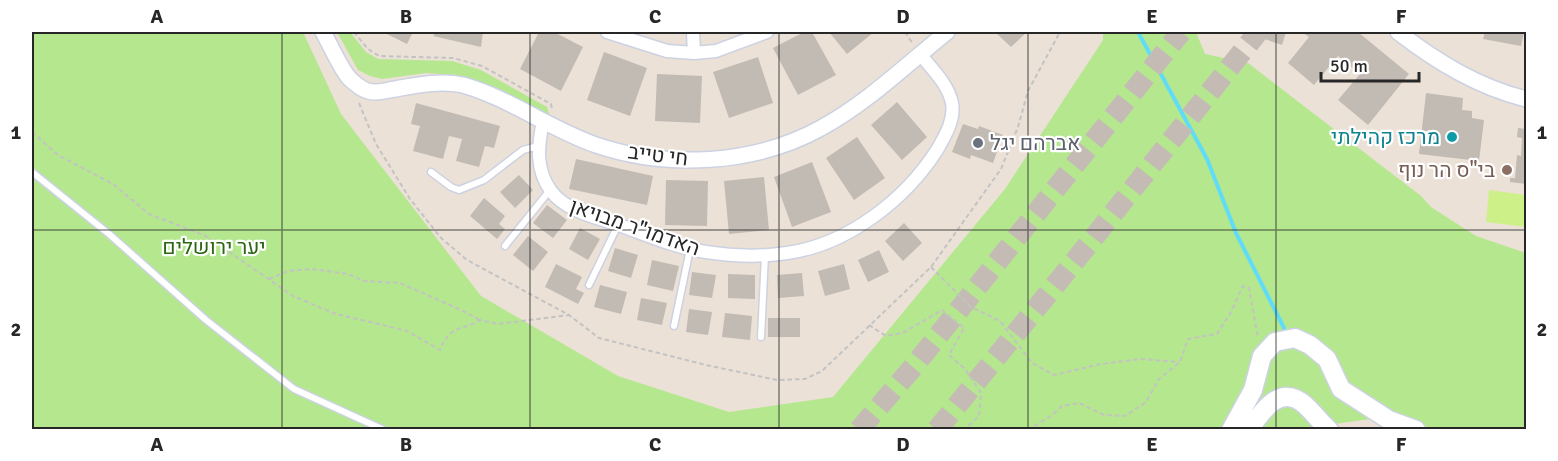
<svg xmlns="http://www.w3.org/2000/svg" width="1558" height="461" font-family="Signika,Heebo,sans-serif">
<rect width="100%" height="100%" fill="#ebe1d7"/>
<path fill="#b4e78e" d="M32,32H303L341,114L481,296L618,376L729,412L833,397L1005,189L1103,40V32H1196L1205,54L1248,63L1421,196L1431,207L1476,236L1526,253V429H1384L1370,419L1327,425L1331,430L32,429Z
M337,32H350L366,52L378,59L452,61L481,70L547,107L552,122L486,84L457,75L426,73L382,79L370,76L358,70Z"/>
<path fill="#cdf088" d="M1489,190L1526,195V227L1486,222Z"/>
<g fill="none" stroke-linecap="round" stroke-linejoin="round">
<path stroke="#60dcf7" stroke-width="4" d="M1138,32L1207,159L1236,233L1284,328"/>
</g>
<path fill="#c2bbb4" d="M383,32H413L407,44Z
M436,32H483L481,47L433,36Z
M539,32H554L583,47L561,91L520,69Z
M804,32H812L836,75L798,95L773,48Z
M829,32H874L847,54Z
M995,32H1027L1011,47Z
M1244,32H1286L1282,45Z
M1302,32H1358L1409,74L1368,125L1338,100L1360,74L1338,56L1314,85L1288,63L1309,37Z
M1485,32H1524L1521,46L1483,39Z
M604,52L647,68L630,116L587,100Z
M758,57L773,103L729,118L713,72Z
M657,74L702,76L700,123L655,121Z
M1426,93L1463,98L1462,110L1472,111V118L1484,120L1479,161L1419,154Z
M897,102L927,137L902,160L871,125Z
M416,103L500,126L494,148L485,146L479,167L456,161L462,139L449,136L443,159L413,151L420,126L411,124Z
M963,124L978,129L979,126L1003,135L993,163L971,155L970,159L952,152Z
M1518,128L1526,129V184L1510,182V178H1515L1517,155L1521,156L1522,138L1517,137Z
M857,137L885,178L854,200L826,158Z
M576,159L653,176L647,205L569,189Z
M812,162L831,212L792,227L774,177Z
M519,175L533,190L515,208L500,192Z
M764,177L769,230L729,234L724,181Z
M666,180L708,181L707,226L665,225Z
M484,198L505,216L499,224L505,229L497,239L470,216Z
M547,205L567,220L553,238L533,223Z
M904,223L922,243L903,261L885,241Z
M580,228L600,239L588,260L569,249Z
M528,236L548,252L533,271L513,255Z
M615,248L638,255L631,278L608,271Z
M879,250L889,272L868,282L858,260Z
M652,260L679,266L673,291L647,285Z
M556,264L582,277L576,289L584,293L578,304L545,287Z
M844,264L850,289L825,296L818,271Z
M692,272L716,275L712,298L689,295Z
M802,273L804,296L778,298L777,275Z
M728,274L755,275V299L728,298Z
M600,285L627,292L621,314L594,307Z
M641,298L667,303L662,325L637,320Z
M689,309L712,312L708,335L686,332Z
M725,313L752,316L750,340L722,337Z
M768,318H800V337H768Z"/>
<g fill="none" stroke-linecap="round" stroke-linejoin="round">
<path stroke="#c4bcb4" stroke-width="21" stroke-dasharray="21 10" stroke-linecap="butt" d="M859,430L914,366L1181,32
M937,430L1091,241L1258,32"/>
<defs>
<path id="service" d="M32,172L109,234L206,320L294,389L384,430
M431,172L451,187L459,190L484,180L523,150L538,146
M505,246L550,190
M589,285L618,225
M674,326L690,249
M761,337L765,255"/>
<path id="minor" d="M607,32L667,51L694,53L693,32
M694,53L716,51L767,32
M543,121C538,146 535,169 551,191C557,199 567,206 576,210C589,217 605,220 619,225C647,235 676,248 706,252C732,256 761,257 787,253C847,245 905,200 937,150C945,136 955,120 952,103C948,84 932,69 920,54"/>
<path id="tertiary" d="M323,32C330,44 341,70 350,79C354,83 363,90 368,91C378,94 386,90 395,89C417,85 441,80 463,85C509,98 550,129 596,145C667,169 754,165 821,128C867,103 906,65 947,32
M1398,32C1437,62 1478,87 1526,99"/>
<path id="secondary" d="M1231,430L1253,390L1262,356L1275,342L1295,338L1310,345L1327,359L1341,389L1389,420L1416,430
M1249,430C1262,411 1280,383 1305,405C1314,413 1320,422 1329,430"/>
</defs>
<use href="#service" stroke="#ccd2e2" stroke-width="9"/>
<use href="#minor" stroke="#ccd2e2" stroke-width="15"/>
<use href="#tertiary" stroke="#ccd2e2" stroke-width="18"/>
<use href="#secondary" stroke="#ccd2e2" stroke-width="21"/>
<path stroke="#c3c3c3" stroke-width="2" stroke-dasharray="4.5 3" stroke-linecap="butt" d="M354,32L368,49L379,56L453,58L482,66L551,104L552,109
M905,32L913,44
M359,103L376,144L410,199L441,238L467,260L569,315L599,338L706,365L777,380L805,379L822,371L931,267L1001,169L1018,127L1028,91L1060,32
M32,132L58,155L113,184L149,214L206,236L293,296L333,313L407,331L440,350C450,325 461,331 480,320L498,324L569,315
M931,267L971,307L1000,321L1032,363L1054,375L1101,364L1141,359L1179,362
M269,279L288,271L312,269L348,274L364,281L400,283L461,310L480,320
M869,325L886,336L903,333L942,310L964,328L949,355L965,369L981,393L979,416L964,430
M1028,430L1051,416L1062,406L1079,403L1104,415L1125,416L1146,402L1159,379L1180,362L1188,339L1217,334L1231,312L1243,286L1249,288L1258,338"/>
<use href="#service" stroke="#fff" stroke-width="6"/>
<use href="#minor" stroke="#fff" stroke-width="12"/>
<use href="#tertiary" stroke="#fff" stroke-width="15"/>
<use href="#secondary" stroke="#fff" stroke-width="18"/>
</g>
<path fill="none" stroke="#272727" stroke-width="1.5" stroke-opacity="0.55" d="M282,32V430M530,32V430M779,32V430M1028,32V430M1276,32V430M32,230H1526"/>
<circle fill="#0f9aa8" stroke="#fff" stroke-width="2" cx="1452" cy="137" r="6"/>
<circle fill="#6b7280" stroke="#fff" stroke-width="2" cx="978" cy="143" r="6"/>
<circle fill="#8d6e63" stroke="#fff" stroke-width="2" cx="1507" cy="170" r="6"/>
<g text-anchor="middle" stroke-width="4.5" stroke-linejoin="round" paint-order="stroke">
<g font-size="21" fill="#0d838f" stroke="#fff" text-anchor="end">
<text x="1440" y="144">מרכז קהילתי</text>
</g>
<g font-size="21" fill="#5b616d" stroke="#fff" text-anchor="start">
<text x="990" y="150">אברהם יגל</text>
</g>
<g font-size="21" fill="#272727" stroke="#fff">
<text transform="translate(658 155) rotate(7)" y="7">חי טייב</text>
<text transform="translate(635 227) rotate(19)" y="7">האדמו"ר מבויאן</text>
</g>
<g font-size="21" fill="#785e54" stroke="#fff" text-anchor="end">
<text x="1495" y="177">בי"ס הר נוף</text>
</g>
<g font-size="21" fill="#2c6813" stroke="#fff">
<text x="214" y="254">יער ירושלים</text>
</g>
</g>
<rect width="1558" height="461" fill="none" stroke="#ffffff" stroke-width="66"/>
<path d="M1321 72v9h98v-9" fill="none" stroke="#272727" stroke-width="3"/>
<text x="1330" y="72" font-size="18" fill="#272727" stroke="#ffffff" stroke-width="4.5" paint-order="stroke">50 m</text>
<rect x="33" y="33" width="1492" height="395" fill="none" stroke="#272727" stroke-width="2"/>
<g font-size="20" text-anchor="middle" font-weight="bold" fill="#272727">
<text x="157" y="23">A</text>
<text x="406" y="23">B</text>
<text x="655" y="23">C</text>
<text x="903" y="23">D</text>
<text x="1152" y="23">E</text>
<text x="1401" y="23">F</text>
<text x="16" y="139">1</text>
<text x="1542" y="139">1</text>
<text x="16" y="336">2</text>
<text x="1542" y="336">2</text>
<text x="157" y="451">A</text>
<text x="406" y="451">B</text>
<text x="655" y="451">C</text>
<text x="903" y="451">D</text>
<text x="1152" y="451">E</text>
<text x="1401" y="451">F</text>
</g>
</svg>
